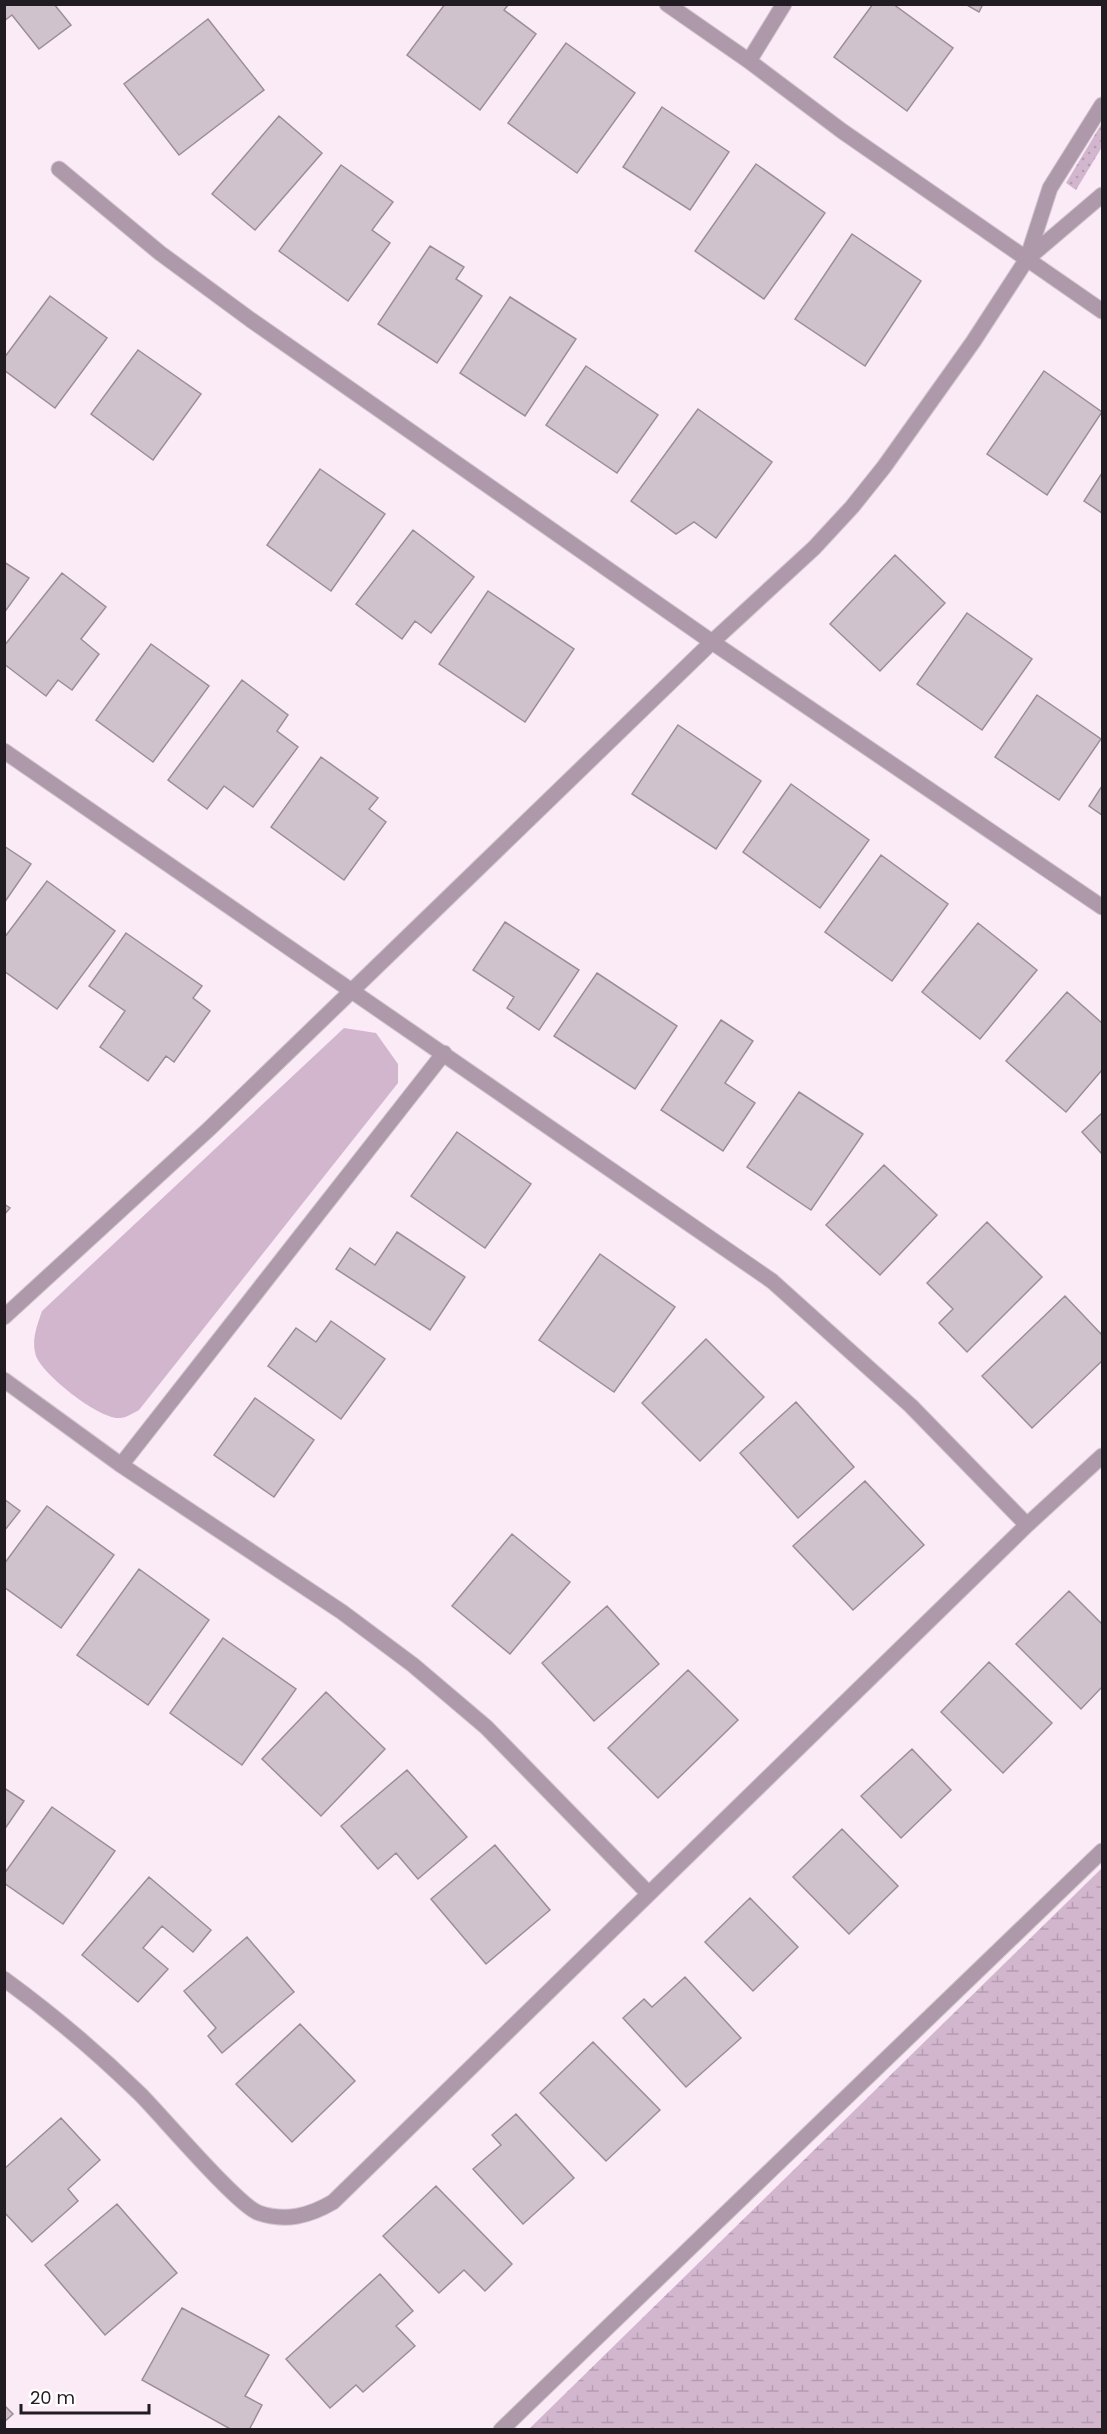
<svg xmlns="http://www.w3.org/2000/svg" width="1107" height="2434" font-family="Poppins,sans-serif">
<defs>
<pattern id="grass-dots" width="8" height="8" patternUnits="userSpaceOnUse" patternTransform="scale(1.5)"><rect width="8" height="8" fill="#d2b6ce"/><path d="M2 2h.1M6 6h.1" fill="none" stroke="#b49cb1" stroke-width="1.8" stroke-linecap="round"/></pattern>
<pattern id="wetland-marsh" width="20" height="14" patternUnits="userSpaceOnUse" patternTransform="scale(1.5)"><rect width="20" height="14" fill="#d2b6ce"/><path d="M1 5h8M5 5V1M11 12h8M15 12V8" fill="none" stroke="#b49cb1"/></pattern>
</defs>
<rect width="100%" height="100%" fill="#faebf7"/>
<path fill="url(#grass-dots)" d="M1102,123V147L1076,190L1066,183Z"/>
<path fill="url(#wetland-marsh)" d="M1102,1868V2429H529Z"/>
<path fill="#d2b6ce" d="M344,1028L376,1033L398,1064V1083L139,1410C133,1413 125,1419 118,1418C98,1418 43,1375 36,1356C31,1340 37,1326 42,1311Z"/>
<path fill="#d0c2cd" stroke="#9b8e99" stroke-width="1.5" d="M4,4H54L71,25L39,49L12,15L4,21Z
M445,4H509L504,10L536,34L480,110L407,55Z
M873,4H893L953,48L907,111L834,57Z
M965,4H983L979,12Z
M208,19L264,90L179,155L124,84Z
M566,43L635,93L577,173L508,123Z
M662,107L729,152L690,210L623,167Z
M279,116L322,153L255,230L212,194Z
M756,164L825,213L764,299L695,251Z
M341,165L393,202L372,230L390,243L348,301L279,251Z
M852,234L921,281L865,366L795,319Z
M430,246L464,267L456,279L482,296L437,363L378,324Z
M50,296L107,338L55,408L4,370V358Z
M510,297L576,339L525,416L460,373Z
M138,350L201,394L153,460L91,414Z
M586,366L658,415L617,473L546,425Z
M1044,371L1102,412L1047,495L987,454Z
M698,409L772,462L716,538L694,522L676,534L631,501Z
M320,469L385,514L331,591L267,545Z
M1102,473V513L1084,501Z
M413,530L474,577L431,633L415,621L402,639L356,604Z
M895,555L945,603L880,671L830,624Z
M4,562L29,578L4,613Z
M62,573L106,607L81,639L99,654L72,690L58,680L46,696L4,664V646Z
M488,591L574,649L525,722L439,664Z
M967,613L1032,659L982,730L917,684Z
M151,644L209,686L153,762L96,720Z
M242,680L288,715L277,731L298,747L253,807L224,786L207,809L168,780Z
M1037,695L1101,739L1059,800L995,757Z
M678,725L761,781L716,849L632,794Z
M321,757L378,798L369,809L386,822L344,880L271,827Z
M791,784L869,840L820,908L743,852Z
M1102,786V815L1089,806Z
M4,846L31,864L4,903Z
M881,855L948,904L892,981L825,932Z
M47,881L115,931L57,1009L4,971V938Z
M505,922L579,970L539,1030L507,1008L514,997L473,970Z
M978,923L1037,970L980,1039L922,992Z
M126,933L202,986L193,998L210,1011L174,1062L166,1056L148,1081L100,1047L125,1011L89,986Z
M597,973L677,1026L635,1089L554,1036Z
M1067,992L1102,1023V1070L1066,1112L1006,1061Z
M721,1020L753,1041L725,1083L755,1103L723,1151L661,1110Z
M799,1092L863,1134L811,1210L747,1167Z
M1102,1113V1154L1082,1132Z
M457,1132L531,1184L485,1248L411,1196Z
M884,1165L937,1215L880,1275L826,1225Z
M4,1204L10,1208L4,1215Z
M987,1222L1042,1277L967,1352L939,1323L953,1309L927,1283Z
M397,1232L465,1277L430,1330L336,1269L350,1248L375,1265Z
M600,1254L675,1307L614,1392L539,1340Z
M1065,1296L1102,1335V1361L1032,1428L982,1376Z
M331,1321L385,1359L341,1419L268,1366L296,1328L316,1342Z
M706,1339L764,1397L700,1461L642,1403Z
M255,1398L314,1440L274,1497L214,1455Z
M796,1402L854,1467L798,1518L740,1453Z
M865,1481L924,1545L853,1610L793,1546Z
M4,1499L20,1511L4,1531Z
M47,1506L114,1555L61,1628L4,1587V1564Z
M512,1534L570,1582L510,1654L452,1606Z
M139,1569L209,1620L148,1705L77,1655Z
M1069,1591L1102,1624V1687L1081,1709L1016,1644Z
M607,1606L659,1664L594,1721L542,1663Z
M223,1638L296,1689L242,1765L170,1713Z
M989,1662L1052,1723L1003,1773L941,1712Z
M688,1670L738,1720L658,1798L608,1748Z
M326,1692L385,1749L321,1816L262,1759Z
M912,1749L951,1790L901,1838L861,1796Z
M407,1770L467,1837L418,1879L396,1853L378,1869L341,1826Z
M4,1788L24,1801L4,1830Z
M52,1807L115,1851L63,1924L4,1883V1874Z
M842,1829L898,1886L849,1934L793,1877Z
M495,1845L550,1910L486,1964L431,1899Z
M149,1877L211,1930L193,1952L162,1926L143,1948L168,1969L138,2002L82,1955Z
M750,1898L798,1947L753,1991L705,1942Z
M247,1937L294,1992L222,2053L208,2036L216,2028L184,1991Z
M685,1977L741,2038L686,2087L623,2018L644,1999L652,2007Z
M300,2024L355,2081L292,2142L236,2084Z
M593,2042L660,2110L606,2161L540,2093Z
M516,2114L574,2178L523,2224L473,2169L501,2145L492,2135Z
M61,2118L100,2160L68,2189L78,2201L32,2242L4,2212V2169Z
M436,2186L512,2264L485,2291L464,2270L439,2293L383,2236Z
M117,2204L177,2273L105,2335L45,2265Z
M380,2274L413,2311L396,2326L415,2346L363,2392L356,2385L330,2408L286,2359Z
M182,2308L269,2355L245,2396L262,2405L249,2430H232L142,2380Z
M4,2405L13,2414L4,2422Z"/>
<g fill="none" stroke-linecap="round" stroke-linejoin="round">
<defs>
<path id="minor" d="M667,4L749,61L842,131L1102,311
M749,61L784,4
M59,169L160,253L251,320L712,642L1102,907
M1027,259L1102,195
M4,751L772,1281L911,1406L1027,1525
M4,1317L209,1129L712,642L814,548L852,507L884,467L973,342L1027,259L1050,188L1102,105
M4,1380L121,1465L342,1612L413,1665L486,1727L649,1894
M121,1465L444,1053
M4,1979C52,2014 98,2053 140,2094C162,2116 238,2206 259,2213C286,2222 309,2216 333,2202L1027,1525L1102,1456
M501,2430L1102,1851"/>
</defs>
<use href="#minor" stroke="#d3c6d0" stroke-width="17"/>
<use href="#minor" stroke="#ad99a9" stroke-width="15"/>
</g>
<rect width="1107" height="2434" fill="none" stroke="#211c21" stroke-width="12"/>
<path d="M21 2404v9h128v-9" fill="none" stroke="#211c21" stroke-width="3"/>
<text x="30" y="2404" font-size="18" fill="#211c21" stroke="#ffffff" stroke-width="4.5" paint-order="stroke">20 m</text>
</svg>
